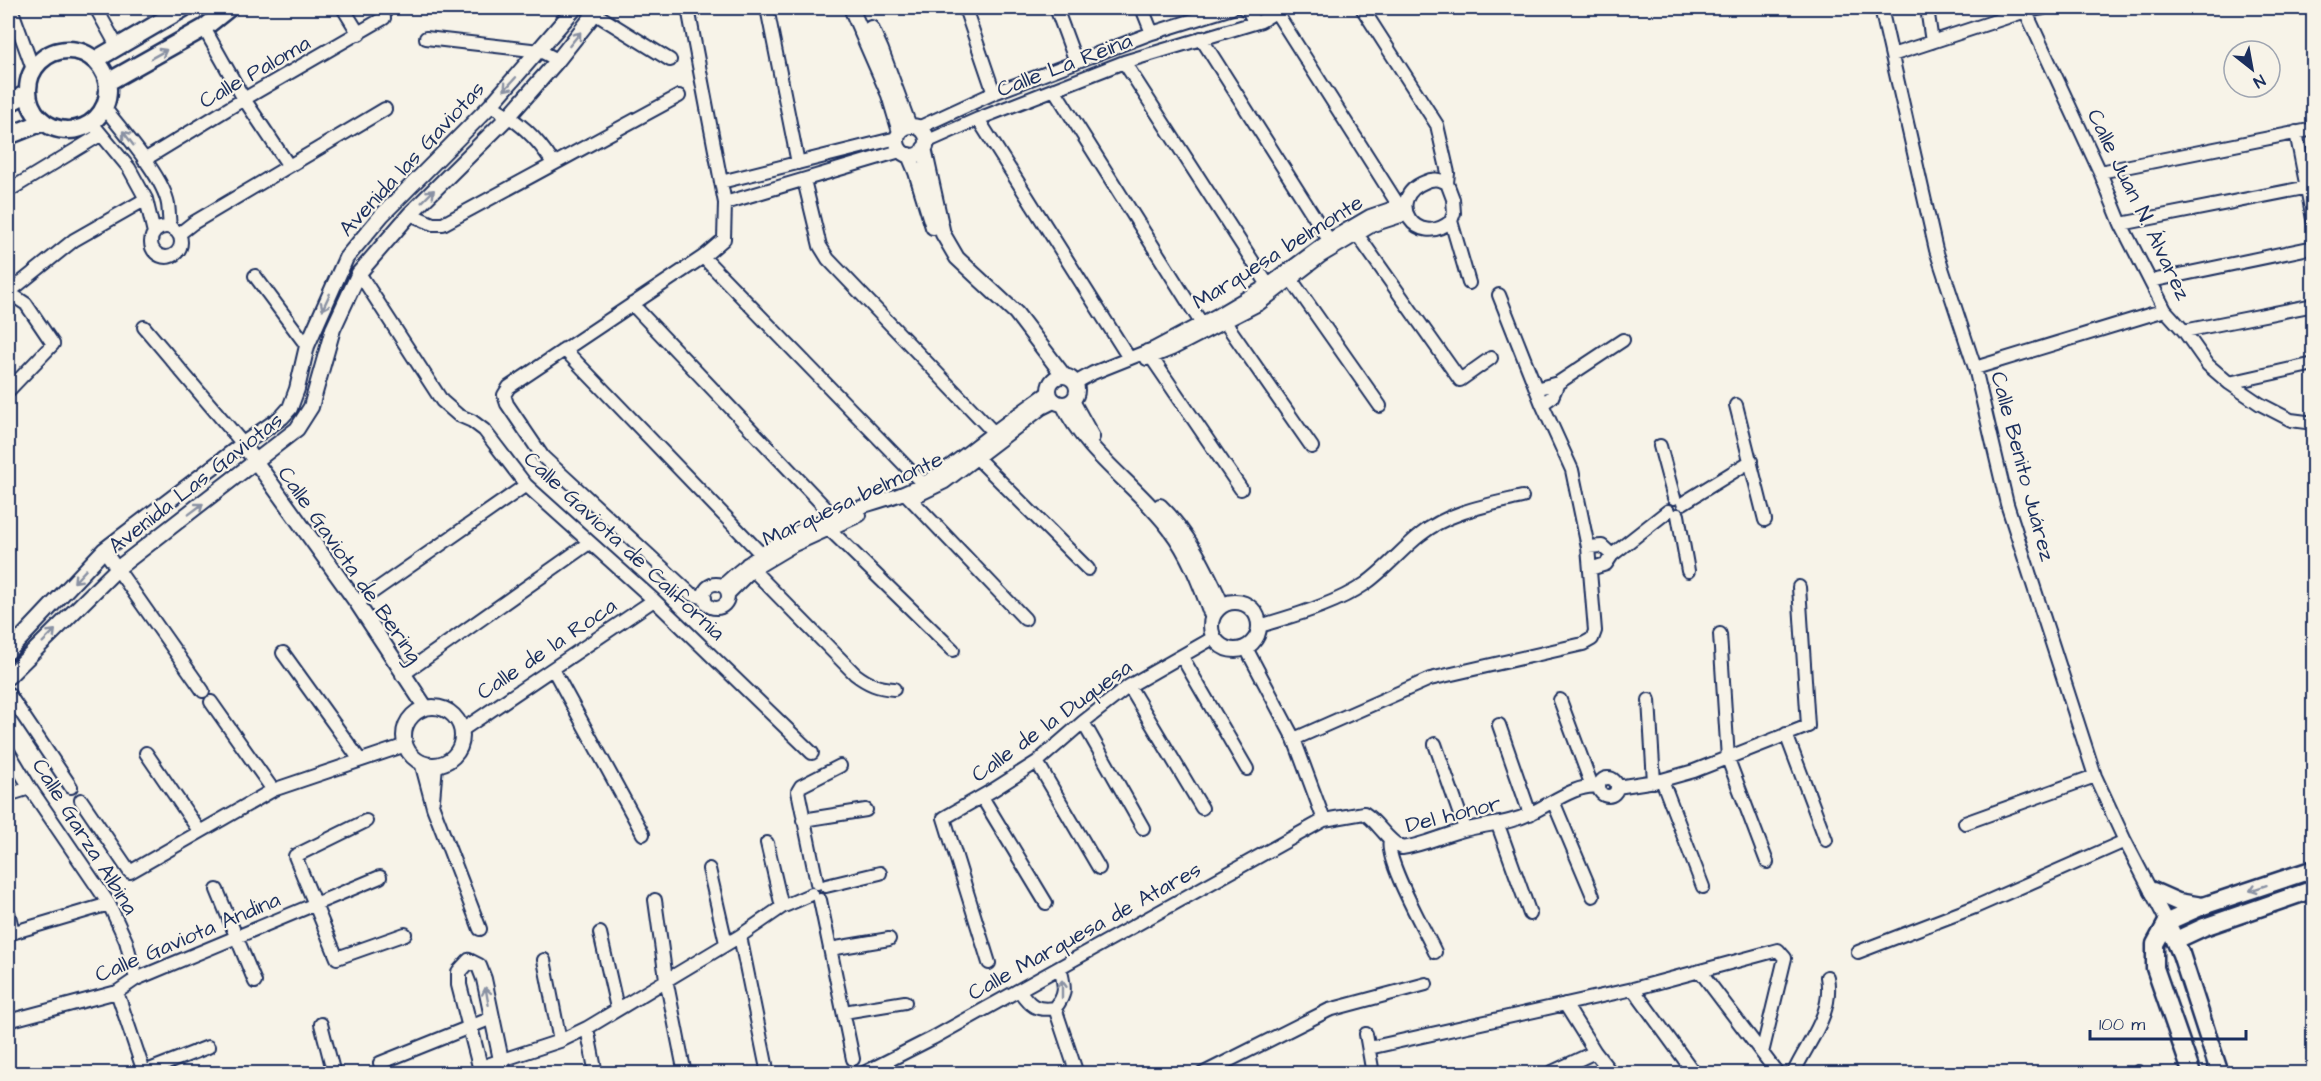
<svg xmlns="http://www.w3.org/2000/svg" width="2321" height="1081" font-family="'Architects Daughter',sans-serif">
<rect width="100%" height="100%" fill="#f7f3e8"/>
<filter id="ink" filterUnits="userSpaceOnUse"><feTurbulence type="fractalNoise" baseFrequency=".0167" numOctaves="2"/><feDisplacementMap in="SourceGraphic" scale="12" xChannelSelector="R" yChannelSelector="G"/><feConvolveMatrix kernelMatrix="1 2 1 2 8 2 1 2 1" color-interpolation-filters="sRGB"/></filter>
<g filter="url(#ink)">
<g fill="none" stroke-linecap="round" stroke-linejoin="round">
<defs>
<path id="minor" d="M11,8L33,69
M96,8L117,46
M343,8L359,34
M586,8L670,60
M688,8L725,203L724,239L703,257L509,387L504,395L507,404L543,457L691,594L705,598
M767,8L798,163
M965,8L994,93
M1056,8L1076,62
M1142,8L1152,33
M1243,8L1249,11L1254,23
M1362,8L1437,125L1448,173L1447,183L1453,199L1454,213L1451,221L1469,283
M1881,8L1936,250L1975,368L2007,504L2095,776L2125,841L2167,922
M1927,8L1932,42
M2024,8L2100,172L2121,224L2165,310L2184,331L2208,365L2229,383L2260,404L2291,420L2314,423
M1276,12L1399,206
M204,28L244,99L289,166
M426,38L540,51L558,60
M1201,38L1329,240
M1892,55L2026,11L2043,8
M1124,62L1268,285
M1054,89L1205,329
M491,105C519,122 536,136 553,163
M104,107C122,131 163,176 168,204C169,211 169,219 170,227
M978,119L1129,358
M91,122L129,168L146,199L154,233
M918,128L994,93L1152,33L1232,8
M2296,132L2314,224
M926,142L978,119L1124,62L1261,21L1282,8
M144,160L244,99L384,18
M2100,172L2314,129
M804,180L820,246L828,259L998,437
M721,182L897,138
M1447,183C1439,179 1433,178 1425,182C1383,199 1417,250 1451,221
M8,191L100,135
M725,203L900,151
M410,214L433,224H443L679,96
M2121,224L2314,186
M1352,227L1460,380L1491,358
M151 242a15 15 0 1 1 30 0a15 15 0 1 1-30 0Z
M179,234L193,223L385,109
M703,257L928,489
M359,273L442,401L458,415L472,421L484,430L526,485L654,600L812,753
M1288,275L1380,406
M255,276L307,346
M2151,281L2314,247
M8,292L26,304L53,344L8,391
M8,293L74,240L146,199
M632,304L837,520
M1220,315L1312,447
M144,327L243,444
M2184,331L2314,305
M564,349L767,560
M1147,351L1241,489
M1147,359L1172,349L1259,304L1321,256L1373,225L1407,214
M1975,368L2165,310
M1075,383L1093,373L1153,349L1219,314L1268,285L1329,240L1370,216L1405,204
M2229,383L2314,364
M1536,389L1558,383L1623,340
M1542,404L1552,397L1558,383
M1736,405L1765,520
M1660,446L1674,498
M972,453L1088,569
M905,493L1025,619
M918,495L945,482L1042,408L1056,401
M1683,503L1751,461
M1678,515L1688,571
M823,523L953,650
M1588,547L1602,546L1612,555
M104,550L203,691
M747,564L855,674C868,684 878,688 894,689
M1590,569L1606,564L1612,555L1668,511
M704 596a12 12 0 1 1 24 0a12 12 0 1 1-24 0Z
M722,586C754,556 793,531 834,516C864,504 895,500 924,483C949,469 971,449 994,432C1012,418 1031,405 1050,391
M728,594L752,570L794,545L860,515
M357,603L526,485
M1260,626C1295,615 1334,605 1365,584C1385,570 1401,550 1420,535C1448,512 1488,505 1522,497
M1720,634L1728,759L1767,862
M1246,648L1294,739L1324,820
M283,653L360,760
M1182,657L1247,769
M553,669L643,834
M402,675L589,543
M1129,686L1202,808
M8,693L71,787
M1560,700L1592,786
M1649,700L1654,782
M211,702L273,790
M1083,722L1143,828
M1499,725L1530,814
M462,730L654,600
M1786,734L1826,840
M1294,739L1430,679L1583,644L1592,639L1595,631L1588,547L1572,470L1542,404L1499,295
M1435,744L1465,829
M8,751L30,788L109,904L126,941L136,979
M146,753L200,832
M421,762L433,807L480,929
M1037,762L1099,868
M1599 787a9 9 0 1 1 18 0a9 9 0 1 1-18 0Z
M1662,780L1703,887
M1617,787L1662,780L1694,771L1808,726L1799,587
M8,795L30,788
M982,797L1046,903
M81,800L130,872L273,790L406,745
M433,800L436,765
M1553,801L1593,896
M803,820L866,810
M366,821L295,856L337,958L405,934
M1965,823L2095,776
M1498,825L1530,914
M1390,840C1384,859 1425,930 1435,952
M767,843L782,907
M709,869L726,943
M817,883L798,791L801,786L840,766
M826,886L880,873
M217,890L255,982
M655,900L666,979L685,1074
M820,900L853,1059
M8,912L13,932
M600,933L617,1008
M8,934L109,904
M740,936L768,1074
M830,949L889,939
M1858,952L1975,907L2125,841
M544,960L560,1041
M989,963L944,818L993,790L1037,762L1083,722L1129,686L1213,638
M1700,971L1778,1074
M1633,989L1695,1074
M1019,990C1030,1006 1036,1011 1055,1008C1068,993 1064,985 1060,967
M117,992L144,1072
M1565,1004L1595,1052L1612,1074
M1055,1008L1077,1074
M844,1012L905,1002
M8,1021L117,992L136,979L380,877
M321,1024L334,1074
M587,1028L596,1074
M1366,1034L1373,1074
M1369,1048L1633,989L1778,950L1785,958L1762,1053
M380,1063L492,1018
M481,1067L560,1041L587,1028L740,936L782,907L812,894
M139,1074L208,1047
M862,1074L933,1038L1324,820L1364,813C1379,823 1386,840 1402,848C1424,845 1443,835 1464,830C1487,824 1510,824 1531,813C1551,804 1577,783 1599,787
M1202,1074L1329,1010L1426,984
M1548,1074L1595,1052
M1793,1074C1808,1041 1834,1014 1827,977
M2136,1074L2138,1072"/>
<path id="tertiary" d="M851,8L889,95L900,132
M871,28L881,50L909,126
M897 141a15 15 0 1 1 30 0a15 15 0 1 1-30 0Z
M924,148L943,234L957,258L1016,313L1064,376
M909,155L916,172L933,227
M1049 390a14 14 0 1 1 28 0a14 14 0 1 1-28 0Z
M1072,401L1092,437
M1063,404C1087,455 1137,485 1170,529C1190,555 1201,586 1212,616
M243,444L357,603L426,708
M1160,506C1189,534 1205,569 1222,605
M1211 626a24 24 0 1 1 48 0a24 24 0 1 1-48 0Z
M8,652L104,550L243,444L282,417L290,408L297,389L307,346L346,258L382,215L491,105L575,8
M8,677L118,568L297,429L311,407L333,329L359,273L410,214L509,116L558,60L599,8
M404 736a29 29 0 1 1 58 0a29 29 0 1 1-58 0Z
M482,1074L459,985V972L469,961L479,966L484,979L504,1074"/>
<path id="secondary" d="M28 90a40 40 0 1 1 80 0a40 40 0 1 1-80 0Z
M95,60L184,8
M108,82L204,28L229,8
M8,104L27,93
M8,136L43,122
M2153,891L2178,902L2202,906
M2167,922L2155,944V968L2192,1074
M2167,922L2181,954L2220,1074
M2167,922L2203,906L2314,869
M2176,940L2204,927L2314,889"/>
</defs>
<use href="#minor" stroke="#1b2f5e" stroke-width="16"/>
<use href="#tertiary" stroke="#1b2f5e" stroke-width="18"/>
<use href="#secondary" stroke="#1b2f5e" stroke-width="21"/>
<use href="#minor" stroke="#f7f3e8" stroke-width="12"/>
<use href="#tertiary" stroke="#f7f3e8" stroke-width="14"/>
<use href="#secondary" stroke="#f7f3e8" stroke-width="16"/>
</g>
<defs><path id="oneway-shaft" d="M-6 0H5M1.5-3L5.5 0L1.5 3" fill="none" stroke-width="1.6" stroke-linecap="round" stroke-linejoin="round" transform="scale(1.5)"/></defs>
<g stroke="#8991a3">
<use href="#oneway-shaft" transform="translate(575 39) rotate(-51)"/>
<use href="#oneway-shaft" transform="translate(159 54) rotate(-29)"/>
<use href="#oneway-shaft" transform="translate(510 84) rotate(132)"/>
<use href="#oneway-shaft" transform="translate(128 138) rotate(-127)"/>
<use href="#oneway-shaft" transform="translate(428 196) rotate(-45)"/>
<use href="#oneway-shaft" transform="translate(326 302) rotate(115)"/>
<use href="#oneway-shaft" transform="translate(196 509) rotate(-37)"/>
<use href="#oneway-shaft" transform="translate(80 576) rotate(133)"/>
<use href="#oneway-shaft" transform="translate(49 636) rotate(-45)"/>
<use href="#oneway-shaft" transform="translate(2258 888) rotate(162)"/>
<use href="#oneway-shaft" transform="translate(1062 989) rotate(-90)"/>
<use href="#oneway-shaft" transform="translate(487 996) rotate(-100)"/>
</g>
</g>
<g text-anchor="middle" stroke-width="4.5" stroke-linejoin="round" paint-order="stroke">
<g font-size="22" fill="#1b2f5e" stroke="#f7f3e8">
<text transform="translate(1064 64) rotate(-21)" y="8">Calle La Reina</text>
<text transform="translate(254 71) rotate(-30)" y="8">Calle Paloma</text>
<text transform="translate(411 158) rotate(-47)" y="8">Avenida las Gaviotas</text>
<text transform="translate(2140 204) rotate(64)" y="8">Calle Juan N. Álvarez</text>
<text transform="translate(1277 251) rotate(-32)" y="8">Marquesa belmonte</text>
<text transform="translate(2024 466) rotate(75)" y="8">Calle Benito Juárez</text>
<text transform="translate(195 482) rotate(-38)" y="8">Avenida Las Gaviotas</text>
<text transform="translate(852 498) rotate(-25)" y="8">Marquesa belmonte</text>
<text transform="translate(625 545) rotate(43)" y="8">Calle Gaviota de California</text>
<text transform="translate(351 564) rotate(55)" y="8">Calle Gaviota de Bering</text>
<text transform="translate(546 648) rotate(-34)" y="8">Calle de la Roca</text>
<text transform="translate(1051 720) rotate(-36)" y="8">Calle de la Duquesa</text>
<text transform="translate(1453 813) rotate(-14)" y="8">Del honor</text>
<text transform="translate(86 836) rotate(58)" y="8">Calle Garza Albina</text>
<text transform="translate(1084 930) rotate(-29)" y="8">Calle Marquesa de Atares</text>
<text transform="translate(187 936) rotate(-23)" y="8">Calle Gaviota Andina</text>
</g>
</g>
<rect width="2321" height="1081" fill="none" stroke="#f7f3e8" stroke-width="30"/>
<rect x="15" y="15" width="2291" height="1051" fill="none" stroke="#1b2f5e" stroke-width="2" filter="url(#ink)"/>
<g transform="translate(2252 69) rotate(149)"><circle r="28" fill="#f7f3e8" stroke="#9fa5b1" stroke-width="1.5"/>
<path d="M0-4.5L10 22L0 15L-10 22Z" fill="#1b2f5e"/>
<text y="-9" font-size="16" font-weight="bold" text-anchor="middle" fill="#1b2f5e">N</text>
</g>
<path d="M2090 1030v9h156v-9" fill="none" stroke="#1b2f5e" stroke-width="3"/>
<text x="2099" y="1030" font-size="18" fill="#1b2f5e" stroke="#f7f3e8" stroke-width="4.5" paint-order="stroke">100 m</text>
</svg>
